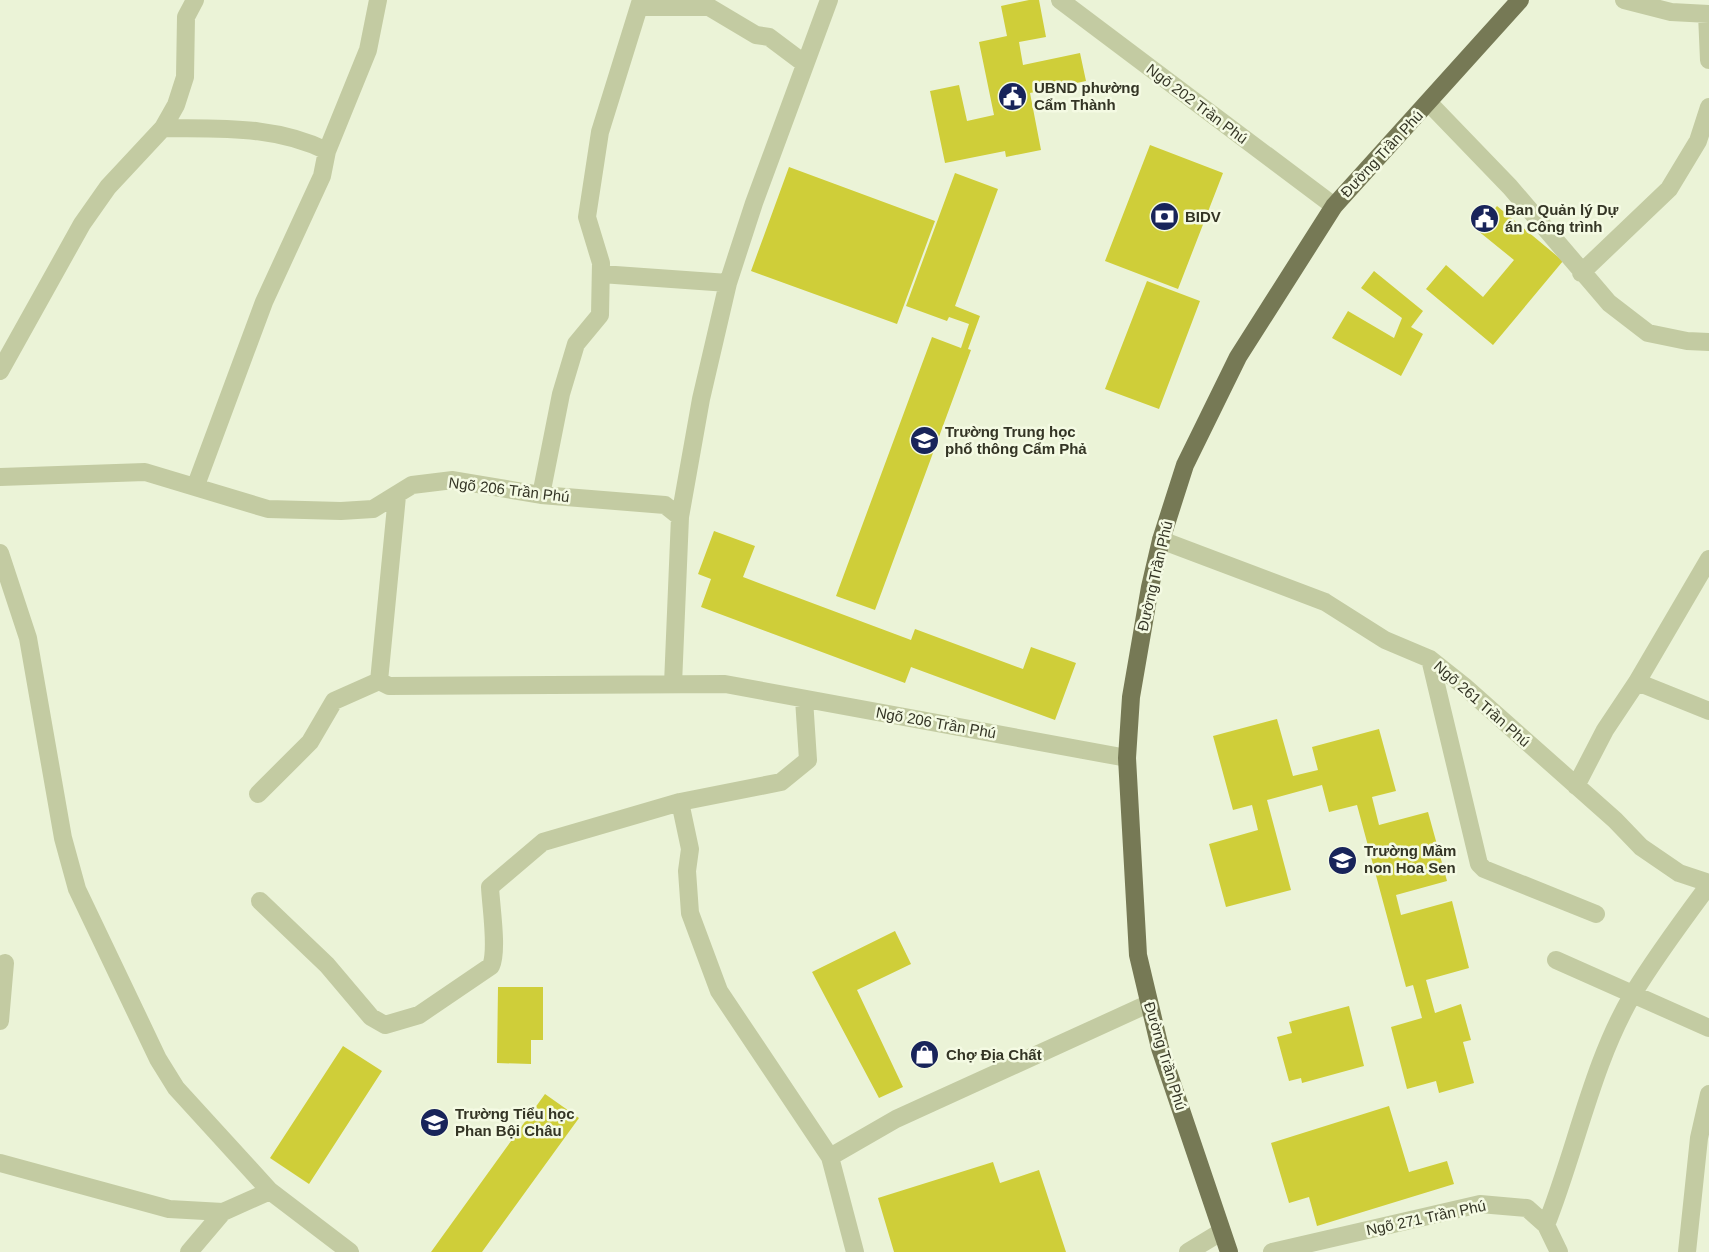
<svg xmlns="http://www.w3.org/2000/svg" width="1709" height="1252" font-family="Helvetica,sans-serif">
<rect width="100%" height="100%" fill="#ebf3d7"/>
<path fill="#cfce39" d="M1029,0H1039L1046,37L1019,42L1023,65L1080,53L1086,81L1030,93L1041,150L1006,157L1005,151L945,163L930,91L959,85L967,121L994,115L979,42L1007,36L1001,6Z
M1150,145L1223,173L1178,289L1105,261Z
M789,167L935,221L897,324L751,271Z
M955,173L998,189L955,306L980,316L968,349L971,350L875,610L836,596L932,337L961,348L969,324L949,317L947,321L906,306Z
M1497,206L1563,261L1493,345L1426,289L1446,265L1483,297L1514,260L1477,230Z
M1374,271L1423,311L1411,327L1423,334L1401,376L1332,338L1348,311L1394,338L1402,318L1361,288Z
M1147,281L1200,301L1159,409L1105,389Z
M714,531L755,546L743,577L911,640L915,629L1023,669L1031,647L1076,663L1055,720L911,667L905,683L701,607L711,579L698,574Z
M1277,719L1293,776L1318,770L1312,747L1379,729L1396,791L1372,797L1379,825L1428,812L1447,881L1396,895L1401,915L1452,901L1469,968L1426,980L1435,1013L1461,1004L1471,1040L1463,1042L1474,1083L1439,1093L1436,1081L1407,1089L1391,1027L1422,1018L1413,985L1406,987L1357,805L1329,812L1322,785L1267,800L1291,890L1226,907L1209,844L1258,830L1252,805L1233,810L1213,736Z
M895,931L911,964L857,990L903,1087L879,1098L812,972Z
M498,987H543V1040H531V1064L497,1063Z
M1349,1006L1364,1066L1302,1083L1301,1078L1289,1081L1277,1037L1292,1033L1289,1022Z
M343,1046L382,1071L309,1184L270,1158Z
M545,1094L579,1118L482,1252H431Z
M1389,1106L1409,1172L1447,1161L1454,1184L1317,1226L1309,1197L1289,1203L1271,1143Z
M993,1162L1000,1183L1039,1170L1066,1252H894L878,1198Z"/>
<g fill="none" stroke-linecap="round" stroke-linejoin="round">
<path stroke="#c3cba2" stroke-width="18" d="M1060,0L1334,206
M1624,0L1671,12L1709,14
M639,7H709L756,35L769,37L805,64
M1707,14L1709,60
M1429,103L1510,187L1609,303L1648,333L1687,341L1709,342
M163,128C219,129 275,125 327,151
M1581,273L1669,189L1698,141L1709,107
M601,274L728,283
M0,371L82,224L108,187L163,128L176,105L185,77L186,17L195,0
M0,477L145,472L268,509L341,511L373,509L412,485L453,480L541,495L665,505L680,517L673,684
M196,485L264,302L322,176L327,151L368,50L378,0
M541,495L561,394L576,344L600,315L601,263L587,217L600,132L641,0
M680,517L701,399L728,283L754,203L829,0
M1161,540L1325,602L1385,640L1430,659L1464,686L1615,820L1641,847L1679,873L1709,883
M0,553L28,638L63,838L77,889L158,1059L176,1088L270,1191L350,1252
M1430,659L1479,864L1484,869L1596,914
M379,681L389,686L725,684L1127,758
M379,681L397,496
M1637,682L1709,711
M1576,786L1605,730L1637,682L1709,559
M258,794L310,742L334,701L379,681
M680,802L690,849L687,871L690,913L719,991L830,1157L855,1252
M260,901L327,965L371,1017L385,1025L419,1015L491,966C498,950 491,908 490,887L543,842L680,802L781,782L808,760L804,699
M1556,960L1709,1028
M0,1021L5,963
M830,1157L896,1119L1148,1004
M0,1163L169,1209L223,1212L270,1191
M1546,1225C1576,1150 1592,1063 1633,994C1656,956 1683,920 1709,885
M189,1252L223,1212
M1188,1252L1221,1232
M1272,1252L1480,1204L1527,1208L1546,1225L1559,1252
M1687,1252L1699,1138L1709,1094"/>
<path stroke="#767955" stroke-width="18" d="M1229,1252L1160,1048L1138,955L1127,758L1131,697L1150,587L1161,540L1185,465L1238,357L1334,206L1520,0"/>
</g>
<defs>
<symbol id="civic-disc" viewBox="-11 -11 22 22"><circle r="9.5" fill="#18245a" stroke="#f4fae3"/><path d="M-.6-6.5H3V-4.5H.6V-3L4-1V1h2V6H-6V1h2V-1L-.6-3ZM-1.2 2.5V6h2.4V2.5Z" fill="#fff"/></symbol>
<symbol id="bank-disc" viewBox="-11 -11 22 22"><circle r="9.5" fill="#18245a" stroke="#f4fae3"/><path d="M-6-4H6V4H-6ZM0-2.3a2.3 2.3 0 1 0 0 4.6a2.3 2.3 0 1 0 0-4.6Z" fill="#fff"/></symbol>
<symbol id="school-disc" viewBox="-11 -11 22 22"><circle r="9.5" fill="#18245a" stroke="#f4fae3"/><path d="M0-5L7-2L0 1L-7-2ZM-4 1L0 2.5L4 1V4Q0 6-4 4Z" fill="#fff"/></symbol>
<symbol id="shop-disc" viewBox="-11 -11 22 22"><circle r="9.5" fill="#18245a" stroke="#f4fae3"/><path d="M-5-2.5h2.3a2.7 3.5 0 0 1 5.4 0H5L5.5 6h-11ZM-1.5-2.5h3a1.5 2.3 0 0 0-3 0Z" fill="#fff"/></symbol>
</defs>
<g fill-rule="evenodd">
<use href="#civic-disc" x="996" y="80" width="33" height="33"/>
<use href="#bank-disc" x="1148" y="200" width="33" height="33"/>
<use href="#civic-disc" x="1468" y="202" width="33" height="33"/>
<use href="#school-disc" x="908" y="424" width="33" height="33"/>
<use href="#school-disc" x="1326" y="844" width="33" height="33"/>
<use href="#shop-disc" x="908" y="1038" width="33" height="33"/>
<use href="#school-disc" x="418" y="1106" width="33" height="33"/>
</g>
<g text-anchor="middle" stroke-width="5" stroke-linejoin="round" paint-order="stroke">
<g font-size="15" font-weight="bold" fill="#343525" stroke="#f4fae3" text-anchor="start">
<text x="1034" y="93">UBND phường<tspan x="1034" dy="17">Cẩm Thành</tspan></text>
<text x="1505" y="215">Ban Quản lý Dự<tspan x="1505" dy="17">án Công trình</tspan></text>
<text x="1185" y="222">BIDV</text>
<text x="945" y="437">Trường Trung học<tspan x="945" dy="17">phổ thông Cẩm Phả</tspan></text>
<text x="1364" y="856">Trường Mầm<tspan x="1364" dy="17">non Hoa Sen</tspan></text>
<text x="946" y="1060">Chợ Địa Chất</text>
<text x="455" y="1119">Trường Tiểu học<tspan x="455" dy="17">Phan Bội Châu</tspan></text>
</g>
<g font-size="15" fill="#343525" stroke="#f4fae3">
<text transform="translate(1197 104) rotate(37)" y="5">Ngõ 202 Trần Phú</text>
<text transform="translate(1382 154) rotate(-47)" y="5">Đường Trần Phú</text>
<text transform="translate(509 490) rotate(7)" y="5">Ngõ 206 Trần Phú</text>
<text transform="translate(1155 576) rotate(-77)" y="5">Đường Trần Phú</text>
<text transform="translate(1482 704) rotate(41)" y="5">Ngõ 261 Trần Phú</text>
<text transform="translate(936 723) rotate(10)" y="5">Ngõ 206 Trần Phú</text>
<text transform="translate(1165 1056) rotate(73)" y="5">Đường Trần Phú</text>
<text transform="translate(1426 1218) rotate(-12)" y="5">Ngõ 271 Trần Phú</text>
</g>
</g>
</svg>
